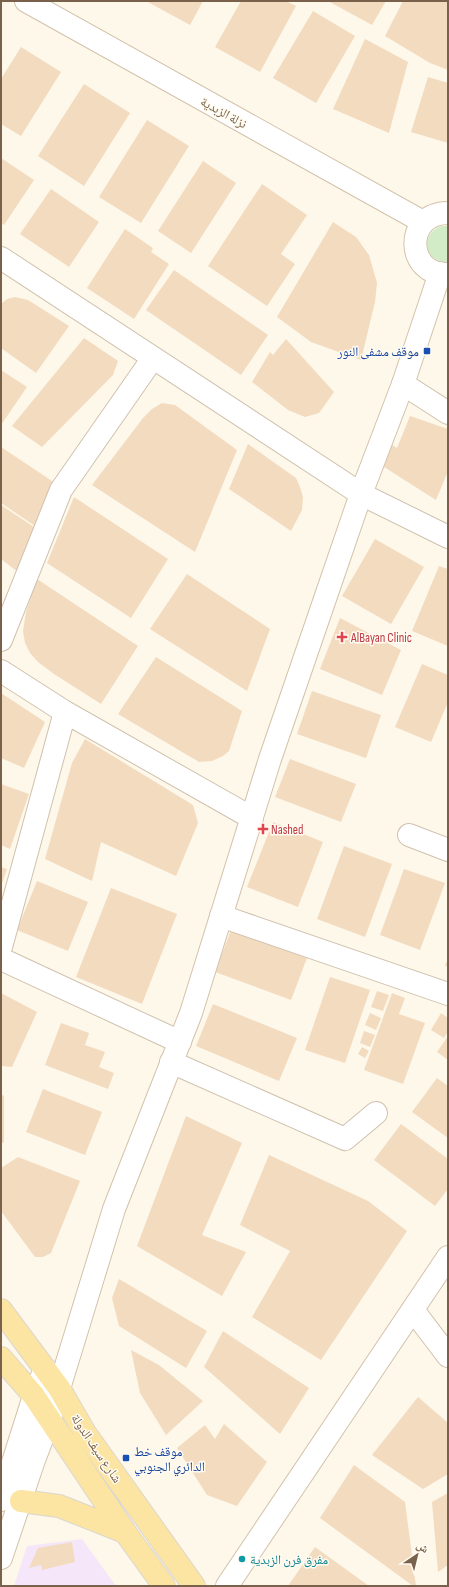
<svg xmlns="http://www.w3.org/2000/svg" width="449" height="1587" font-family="'Sofia Sans Condensed','Noto Naskh Arabic',sans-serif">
<rect width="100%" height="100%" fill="#fdf8ea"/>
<path fill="#f5e6fa" d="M82,1539L116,1586H14L27,1546Z"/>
<path fill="#d2ecc7" d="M442,226H448V262C424,263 419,233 442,226Z"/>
<path fill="#f3dbc0" d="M146,1H203L190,25Z
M241,1H286L296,6L260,72L215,47Z
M328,1H386L372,25Z
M403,1H448V70L430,63L385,36Z
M313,11L355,36L316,103L273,78Z
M365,39L408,62L389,133L333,109Z
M21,47L61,72L21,136L1,124V79Z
M428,77L448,83V143L411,132Z
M84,84L130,113L84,186L38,156Z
M147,120L189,146L141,223L99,197Z
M1,158L34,180L4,225L1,223Z
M203,161L236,183L191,253L158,231Z
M262,184L307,215L281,254L295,264L267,306L208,266Z
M51,189L99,222L69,267L20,234Z
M333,222L356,237L369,255L377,283L375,302L361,360L311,342L277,317Z
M125,229L153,248L151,252L169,264L134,319L87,288Z
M174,270L268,335L241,375L146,310Z
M15,297L28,300L69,326L36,373L1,348V304L7,299Z
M84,338L118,361L113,375L42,447L12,426Z
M286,339L334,392L319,413L305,417L288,410L252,382L270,352L273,355Z
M1,370L27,387L1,425Z
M162,403L175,405L237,450L195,552L92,485L143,418L152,409Z
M410,416L448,429V471L436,500L384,467L382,461L389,443L397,448Z
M248,444L296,478L300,487L303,497L302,510L291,531L229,489Z
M1,447L55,483L38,528L1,503Z
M74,497L168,559L131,618L47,563Z
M1,505L40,531L23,576L1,559Z
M375,539L424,567L391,624L342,596Z
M439,566L448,569V646L412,631Z
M187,574L270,629L247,691L150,629Z
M37,579L138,646L101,704L54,674L38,662L30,653L25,643L23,631L26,612Z
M340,618L401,650L382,695L320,669Z
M156,657L242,711L229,751L223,756L212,761L199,762L118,714Z
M422,664L448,675V702L431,742L395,727Z
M312,691L381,715L366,758L297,734Z
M1,693L45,722L24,768L1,758Z
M85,739L193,805L198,823L176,876L101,842L92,881L45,859L72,763Z
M290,759L356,784L341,822L275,797Z
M1,784L29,794L10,849L1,845Z
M273,822L323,842L298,907L247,887Z
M344,846L392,864L365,937L317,919Z
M1,867L7,869L1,886Z
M404,869L445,883L420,950L380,935Z
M37,881L88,902L68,951L17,930Z
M111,888L177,914L142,1004L76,977Z
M231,930L307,958L291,1000L215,972Z
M448,958V967L445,966Z
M330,977L370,990L345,1063L305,1050Z
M377,991L389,995L383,1011L371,1007Z
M1,993L37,1012L12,1067L1,1066Z
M392,993L405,998L399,1014L425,1023L403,1084L364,1070Z
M213,1004L297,1038L279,1081L196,1046Z
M370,1013L381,1018L376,1030L365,1025Z
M441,1013L448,1018V1032L444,1038L431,1030Z
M61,1023L89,1033L85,1045L105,1052L99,1067L114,1073L108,1089L45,1065Z
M364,1031L375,1035L370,1047L360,1043Z
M448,1036V1060L437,1052Z
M362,1047L369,1051L365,1058L358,1054Z
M437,1078L448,1086V1138L412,1112Z
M43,1089L102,1112L85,1155L26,1132Z
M1,1094L4,1096V1142L1,1144Z
M186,1116L242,1143L202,1235L246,1252L222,1296L137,1246Z
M401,1124L448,1159V1189L435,1206L374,1160Z
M269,1155L368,1201L407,1231L321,1360L252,1317L290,1251L240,1225Z
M18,1157L80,1181L51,1253L43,1257H35L1,1211V1168Z
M119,1279L207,1331L186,1368L119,1326L112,1298Z
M223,1331L309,1388L280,1434L204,1367Z
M131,1350L159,1365L203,1401L166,1435L140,1393Z
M418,1397L448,1423V1474L423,1489L372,1455Z
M224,1424L267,1462L237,1506L207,1495L177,1448L205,1425L215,1439Z
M354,1465L405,1502L416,1586H413L320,1518Z
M448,1493V1565L438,1572L432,1502Z
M72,1542L75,1562L42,1570L41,1565L29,1568L38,1548Z
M315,1547L369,1586H288Z"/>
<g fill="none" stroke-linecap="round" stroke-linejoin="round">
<defs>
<path id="street" d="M1,258L361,494L448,537
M403,384L448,413
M1,640L61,490L153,358
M1,671L65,712L252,818
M409,835L448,850
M221,916L448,994
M1,947L65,712
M1,959L180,1042
M171,1062L345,1139L376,1113
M413,1310L448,1356"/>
<path id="secondary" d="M26,1L423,222
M448,213C403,213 406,276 448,274
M1,1500L34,1396L45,1369
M1,1558L34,1460L50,1418L114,1209L191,1013L270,759L361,494L403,384L440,273
M227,1586L448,1257"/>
<path id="primary" d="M1,1310L59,1388L85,1433L194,1586
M1,1358L34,1396L125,1532L164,1586
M21,1501L59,1506L125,1532"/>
</defs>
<use href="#street" stroke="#d0c1ae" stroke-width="24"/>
<use href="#secondary" stroke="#d3c2ac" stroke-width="24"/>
<use href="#primary" stroke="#dcd6d0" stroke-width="24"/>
<use href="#street" stroke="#fff" stroke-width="22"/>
<use href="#secondary" stroke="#fff" stroke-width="22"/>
<use href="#primary" stroke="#fce5a2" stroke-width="22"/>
</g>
<g fill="#1a4fb4" stroke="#fffbf1" stroke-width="1.5">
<rect x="423" y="347" width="8" height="8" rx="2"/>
<rect x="122" y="1454" width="8" height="8" rx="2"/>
</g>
<g fill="#e0444e" stroke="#fffbf1" stroke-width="1.5">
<path d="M340 631h4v4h4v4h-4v4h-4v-4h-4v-4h4z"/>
<path d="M261 823h4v4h4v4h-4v4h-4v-4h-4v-4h4z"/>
</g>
<circle fill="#0f9aa8" stroke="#fffbf1" stroke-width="1.5" cx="242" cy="1559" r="4"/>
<g text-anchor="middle" stroke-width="3" stroke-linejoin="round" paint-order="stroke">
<g font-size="13" fill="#79614b" stroke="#fffbf1">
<text transform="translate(224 112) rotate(29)" y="5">نزلة الزبدية</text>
<text transform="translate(97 1448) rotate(56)" y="5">شارع سيف الدولة</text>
</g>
<g font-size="13" fill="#164399" stroke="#fffbf1" text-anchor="end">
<text x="419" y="356">موقف مشفى النور</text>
<text x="134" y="1456" text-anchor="start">موقف خط<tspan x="134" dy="15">الدائري الجنوبي</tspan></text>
</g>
<g font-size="13" fill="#be3a42" stroke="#fffbf1" text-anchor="start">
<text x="351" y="642">AlBayan Clinic</text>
<text x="271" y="834">Nashed</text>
</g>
<g font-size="13" fill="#0d838f" stroke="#fffbf1" text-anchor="start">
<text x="250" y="1564">مفرق فرن الزبدية</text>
</g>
</g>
<rect width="449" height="1587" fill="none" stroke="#79614b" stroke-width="4"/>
<g transform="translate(417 1555) rotate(35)" stroke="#fffbf1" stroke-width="3" paint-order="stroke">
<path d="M0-3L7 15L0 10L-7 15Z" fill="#79614b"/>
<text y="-6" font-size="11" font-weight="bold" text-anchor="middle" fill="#79614b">ش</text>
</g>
</svg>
